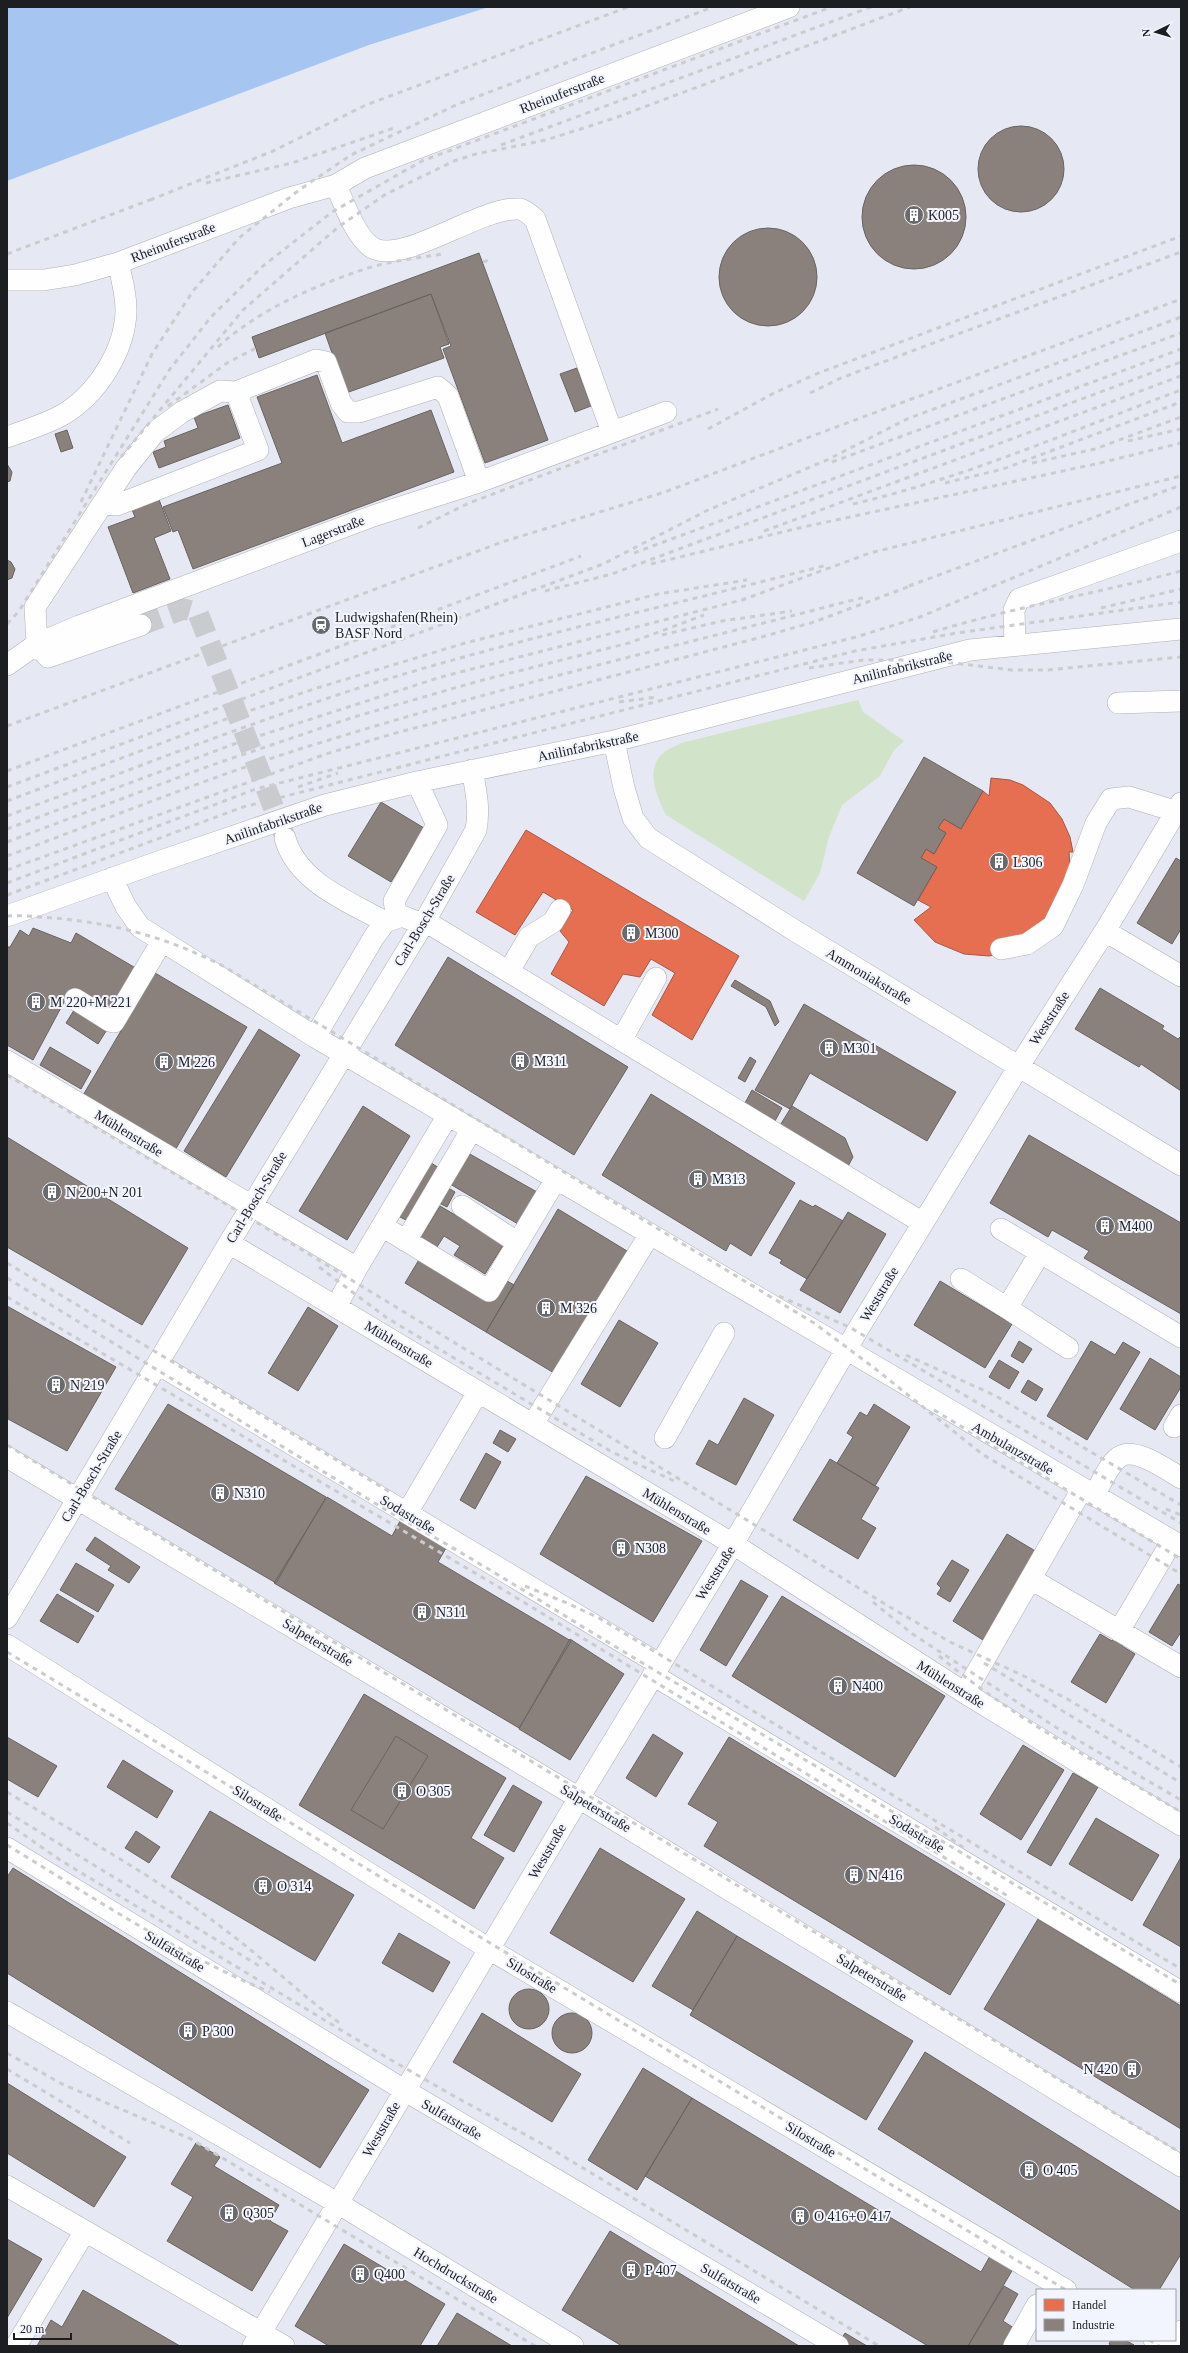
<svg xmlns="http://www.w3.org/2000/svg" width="1188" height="2353" font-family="'Times New Roman',serif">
<rect width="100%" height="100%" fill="#f5f6fb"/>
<path fill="#e6e8f3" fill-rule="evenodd" d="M489,7H1181V2346H7V181L369,45ZM1037,2290H1175V2340H1037Z"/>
<path fill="#d1e3c8" d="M858,700L863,712L904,741L894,750L880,776L842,805L829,837L820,873L804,901L666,815C657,797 645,771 662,754C667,749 676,746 681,743Z"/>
<path fill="#a6c6f1" d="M7,7H489L369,45L7,181Z"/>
<path fill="#e76f51" stroke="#aa5743" d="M991,778L1010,780L1023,785L1050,803L1062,819L1070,837L1073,852H1069L1070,867L1045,931L1009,952L989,956L964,954L935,942L914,920L931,907L918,900L937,867L921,858L926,849L934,854L946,833L938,828L944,819L961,829L983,791L989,796Z
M526,830L739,956L692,1040L652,1015L675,973L651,959L640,977L623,974L604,1006L551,974L569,942L560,931L573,910L543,892L515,935L476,912Z"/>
<path fill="#8a817c" stroke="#696361" d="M978 169a43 43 0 1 1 86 0a43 43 0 1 1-86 0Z
M862 217a52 52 0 1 1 104 0a52 52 0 1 1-104 0Z
M719 277a49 49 0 1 1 98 0a49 49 0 1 1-98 0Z
M479,253L548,440L485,463L443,349L451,346L431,294L259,358L252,337Z
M431,294L449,344L440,347L444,358L346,393L325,333Z
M577,368L591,406L575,412L560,374Z
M317,375L342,443L431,410L454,472L193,569L178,530L173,532L163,507L282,463L257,397Z
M228,405L240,438L159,468L153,452L166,447L164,441L198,428L194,417Z
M67,430L73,448L61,452L55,434Z
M7,464L12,472L10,481L7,482Z
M158,497L171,531L154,538L170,579L133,593L108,527L135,517L131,507Z
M7,560L11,562L15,569L12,578L7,580Z
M924,757L983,791L961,829L944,819L938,828L946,833L934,854L926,849L921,858L937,867L914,906L857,873Z
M381,802L424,828L391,882L348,856Z
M1176,858L1181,861V929L1172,944L1137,923Z
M33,928L71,943L76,933L139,970L112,1015L71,989L33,1060L7,1045V947H10L20,930L29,936Z
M448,957L628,1067L574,1155L395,1045Z
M155,973L247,1027L174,1152L82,1097Z
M735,980L770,1001L779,1022L775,1026L766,1007L731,986Z
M1100,988L1164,1026L1162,1029L1178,1039L1181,1036V1091L1141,1064L1139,1067L1075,1029Z
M804,1004L956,1092L927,1141L810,1073L790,1109L755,1090Z
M76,1007L108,1028L98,1044L66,1023Z
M259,1029L300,1055L226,1177L184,1151Z
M50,1047L91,1071L81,1089L40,1065Z
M750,1057L756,1061L745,1082L738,1078Z
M752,1090L782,1108L775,1121L745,1103Z
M651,1094L795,1183L751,1256L730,1243L726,1251L602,1175Z
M363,1106L410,1136L347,1240L299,1211Z
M792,1106L845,1138L853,1157L847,1168L779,1127Z
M1029,1135L1181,1223V1314L1084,1258L1089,1251L1052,1230L1048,1237L990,1203Z
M7,1137L188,1248L142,1325L7,1247Z
M468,1153L537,1192L518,1224L450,1184Z
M428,1161L439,1168L408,1221L396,1215Z
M445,1186L455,1192L447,1207L437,1202Z
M800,1200L813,1207L815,1205L843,1221L807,1279L780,1263L782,1260L769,1253Z
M440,1206L504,1244L485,1274L454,1255L460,1246L444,1236L437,1247L421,1237Z
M558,1209L627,1251L554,1373L486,1332Z
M848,1212L886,1234L840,1313L800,1290Z
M420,1258L489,1300L502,1278L514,1285L486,1332L405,1283Z
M940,1281L1012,1324L985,1368L914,1325Z
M7,1306L116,1367L67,1451L8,1419Z
M308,1307L338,1326L298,1391L268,1373Z
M619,1320L658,1343L620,1407L581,1384Z
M1019,1341L1032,1349L1023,1363L1011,1356Z
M1091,1341L1115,1355L1123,1342L1140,1352L1087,1440L1047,1416Z
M1150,1358L1181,1377V1387L1155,1430L1120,1409Z
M999,1360L1019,1372L1009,1389L989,1377Z
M1028,1380L1043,1389L1036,1401L1021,1392Z
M744,1398L774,1415L736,1485L696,1464L709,1440L718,1445Z
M168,1404L326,1497L276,1583L115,1489Z
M874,1404L910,1427L875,1486L837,1463L853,1437L847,1433L860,1412L867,1416Z
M500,1430L516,1439L508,1452L493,1443Z
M486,1453L501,1462L475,1509L460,1500Z
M830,1459L879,1488L861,1519L876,1528L858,1559L793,1520Z
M586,1476L702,1541L653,1622L540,1554Z
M327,1497L392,1536L400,1521L446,1548L438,1562L571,1641L519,1728L274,1583Z
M1007,1534L1037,1552L983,1640L953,1621Z
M95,1537L140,1567L129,1583L108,1570L111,1566L86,1550Z
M952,1560L969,1570L950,1602L937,1594L941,1588L937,1584Z
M76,1563L114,1585L98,1612L60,1590Z
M741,1580L768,1596L726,1666L700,1650Z
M1178,1584L1181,1586V1632L1172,1646L1149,1632Z
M57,1594L94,1616L78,1643L40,1621Z
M782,1596L945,1696L895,1777L732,1676Z
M1100,1634L1112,1641L1115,1637L1125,1642L1122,1646L1135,1654L1106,1703L1071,1682Z
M570,1639L624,1674L570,1760L519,1729Z
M364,1694L506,1778L471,1838L504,1858L474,1909L299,1805Z
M653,1734L683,1753L656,1797L626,1778Z
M396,1736L428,1756L383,1829L351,1810Z
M7,1737L57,1766L38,1797L7,1779Z
M729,1737L1005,1904L950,1995L704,1846L718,1822L688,1804Z
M1023,1745L1064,1770L1021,1840L980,1814Z
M123,1760L173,1791L157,1818L107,1787Z
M1073,1773L1098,1787L1051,1866L1027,1852Z
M513,1785L542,1802L514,1852L484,1835Z
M210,1811L354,1895L315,1961L171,1877Z
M1096,1818L1159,1855L1132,1901L1069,1864Z
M136,1831L160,1847L149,1863L125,1848Z
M600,1848L685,1899L633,1982L550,1933Z
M1181,1857V1947L1143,1925Z
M13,1868L369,2090L320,2168L7,1973V1877Z
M697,1911L737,1936L693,2010L652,1986Z
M1038,1919L1181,2006V2129L984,2009Z
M399,1933L450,1962L433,1992L382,1963Z
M737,1936L913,2041L866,2120L690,2015Z
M509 2009a20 20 0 1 1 40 0a20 20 0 1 1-40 0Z
M552 2033a20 20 0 1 1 40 0a20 20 0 1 1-40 0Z
M482,2013L581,2074L552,2122L453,2062Z
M925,2052L1181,2212V2254L1159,2290H1135L878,2129Z
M643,2068L692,2098L637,2190L588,2160Z
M7,2083L126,2157L94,2207L7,2153Z
M692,2098L981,2272L990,2256L1013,2269L968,2346H928L645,2176Z
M196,2143L220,2157L214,2166L279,2205L270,2221L288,2231L252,2291L167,2241L193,2197L171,2184Z
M610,2231L799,2346H622L562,2310Z
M7,2239L42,2259L7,2318Z
M344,2244L445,2304L420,2346H329L295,2326Z
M1004,2286L1018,2294L1003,2321L1017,2330L1007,2346H968Z
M83,2290L180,2346H37L51,2320L62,2327Z
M457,2313L512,2346H437Z
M845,2333L867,2346H837Z
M1111,2340H1125L1134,2345L1113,2346L1109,2344Z"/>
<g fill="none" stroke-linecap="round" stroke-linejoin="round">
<path stroke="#cacbcf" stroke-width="21" stroke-dasharray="21 10" stroke-linecap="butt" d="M141,625L184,609L198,613L285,837"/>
<defs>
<path id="minor" d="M336,185C343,201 357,242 375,249C408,262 482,206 520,209C525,210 531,216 535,219L612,432
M7,280H44L75,275L118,263L289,198L336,185L365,168L789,7
M236,392L316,360L326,362L341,403L348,412H359L438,387L448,396L479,482
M7,437C26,430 47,424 64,414C97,394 125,351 126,311C126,294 122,279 118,263
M103,504L117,505L258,450L236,392L220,391L182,412L155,432L126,468L35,607L37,644L48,657L141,625
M1015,645L1014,610L1019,599L1181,541
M7,665L37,644L79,626L373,516L479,482L666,412
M1118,703L1181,701
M614,741L624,788L633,818L648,838L797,932L1181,1165
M285,838C297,882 348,901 385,922
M112,878L126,907L140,927L315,1037L1181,1546
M7,916L158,862L325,805L417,782L614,741L970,650L1181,629
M397,917L394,901L437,825L417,782
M425,921L923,1223
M1105,931L1181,976
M1001,949L1027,944L1053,926L1073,885L1096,823L1111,799L1129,797L1181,813
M509,971L529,937L553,922L560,910
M75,999L110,1021L114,1022L162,941
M315,1037L374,937L385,922L402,916L422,924
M622,1039L656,978
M7,1061L357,1268L448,1115
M462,1206L518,1243
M382,1226L489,1291L556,1179
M1001,1229L1181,1337
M406,1241L472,1129
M229,1243L733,1544L965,1693L1181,1825
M961,1279L1007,1308L1040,1253
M336,1307L357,1268
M1007,1308L1068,1348
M158,1364L659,1664
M533,1424L650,1234
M1174,1427L1181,1415
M665,1438L724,1333
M7,1457L579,1798L1181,2166
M1094,1496C1101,1484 1108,1465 1119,1457C1135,1446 1167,1470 1181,1478
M407,1513L478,1392
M1031,1579L1181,1667
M7,1618L229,1243L425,921L476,830C480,809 476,791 472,770
M1119,1631L1172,1541
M7,1645L489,1949L1066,2290
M653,1675L1181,1992
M965,1693L1082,1489
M7,1848L404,2090L838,2346
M7,2012L339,2204L573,2346
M7,2186L284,2346
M1154,2340L1164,2346
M16,2346L85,2231
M253,2346L579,1798L733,1544L857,1331L1019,1066L1105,931L1181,803
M1014,2346L1037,2305
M1171,2346L1181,2331"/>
</defs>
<use href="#minor" stroke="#afb0b4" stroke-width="22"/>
<use href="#minor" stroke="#fefefe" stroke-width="21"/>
<path stroke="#ccccce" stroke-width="3" stroke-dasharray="5 5" stroke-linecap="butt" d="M501,145L871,7
M206,183L292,163L394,128
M150,200L273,151L366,105L628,7
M7,254L155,198
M483,262L489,260
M218,347C258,310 314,286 365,269C390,261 417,258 443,254
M810,393L841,378L928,345L1181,252
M168,406L227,363L256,348
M708,429L774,393L816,374L1181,236
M1128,441L1181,429
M121,457L243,310L337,228L386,194L454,161L476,154L546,140L615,118L910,7
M832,462L1181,333
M1032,463L1095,449L1181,417
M945,483L1003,469L1181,402
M81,502L152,354L193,291L239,238L299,190L351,155L458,104L713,7
M853,504C965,478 1073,430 1181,390
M418,528L469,503L718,409
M764,531L1181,376
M634,553L1181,349
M651,564L799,528L1100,463L1181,443
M909,586L1181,485
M545,591L612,574L1181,362
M829,606L866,597
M1101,608L1181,589
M7,624L19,611L170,369L211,317L263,266L332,212L422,161L831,7
M933,632C1014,607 1099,593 1181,571
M662,635L722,621L792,611
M809,668L863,660H928L1012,670H1047L1181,657
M619,702L657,697
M7,726L502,542L665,492L812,436L1181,299
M7,771L581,556
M7,787L603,564L708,510L827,460L907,419L1181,317
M298,787L338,773
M7,801L234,716L317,688L465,643L658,594L747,580
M7,816C127,771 246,724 368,685C519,638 674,605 827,565
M7,829L234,744L441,677L742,600L870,553L1181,476
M7,842L209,766L354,717L479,681L629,643L704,615
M7,856C113,817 218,773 326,741C493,689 664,649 834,605
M7,870L326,754L392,734L758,638L814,622L913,585
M7,883L256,789L856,637L920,617L1181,507
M7,895L243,807L855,651L957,633L1181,602
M7,916C22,915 38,917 53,918C114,923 169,938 223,966L814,1323L873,1367L982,1454L1181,1574
M7,1075L246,1216L890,1607L950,1642L1026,1677L1069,1700L1181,1767
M7,1263L390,1492
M319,1267L387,1318L612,1452L674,1481
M7,1278L391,1513C483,1563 571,1621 661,1674C835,1778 1009,1880 1181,1985
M779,1296L851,1328L1181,1523
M7,1297L502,1589L1011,1898
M906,1355L996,1396L1181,1505
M934,1410L1181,1559
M7,1445L1181,2153
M1166,1509L1181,1515
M525,1586L567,1603L599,1618L1181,1969
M873,1602L911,1633L1057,1728L1181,1800
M7,1652L1066,2290
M939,1656C1013,1718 1099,1763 1181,1812
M984,1663L1181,1783
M7,1792C79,1835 154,1876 220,1926C262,1957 299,1993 341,2024
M7,1812L261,1967
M7,1823L60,1860L379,2053L452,2095L548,2147L879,2346
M935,1827L964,1848
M7,1845C91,1896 179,1955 270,1992
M7,2053L62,2084L191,2139L535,2346
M7,2069L130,2143
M1149,2340L1159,2346"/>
</g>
<defs>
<symbol id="building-disc" viewBox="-11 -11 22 22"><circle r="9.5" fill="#696a6d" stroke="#f2f5fe"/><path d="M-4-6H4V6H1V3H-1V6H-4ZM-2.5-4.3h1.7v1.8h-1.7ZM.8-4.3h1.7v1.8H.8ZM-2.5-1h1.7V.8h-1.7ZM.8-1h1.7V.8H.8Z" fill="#fff"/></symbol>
<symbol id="station-disc" viewBox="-11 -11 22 22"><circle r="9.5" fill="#696a6d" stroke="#f2f5fe"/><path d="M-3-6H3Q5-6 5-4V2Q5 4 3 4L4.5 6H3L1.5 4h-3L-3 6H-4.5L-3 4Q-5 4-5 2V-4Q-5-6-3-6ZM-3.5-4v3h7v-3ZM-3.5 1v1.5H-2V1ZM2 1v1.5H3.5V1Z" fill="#fff"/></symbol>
</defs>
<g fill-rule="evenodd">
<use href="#building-disc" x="903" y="204" width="22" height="22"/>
<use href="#station-disc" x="310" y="614" width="22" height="22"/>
<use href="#building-disc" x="988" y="851" width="22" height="22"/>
<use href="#building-disc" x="620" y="922" width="22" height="22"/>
<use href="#building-disc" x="25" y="991" width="22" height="22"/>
<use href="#building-disc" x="818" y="1037" width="22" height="22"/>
<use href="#building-disc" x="509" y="1050" width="22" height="22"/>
<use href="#building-disc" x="153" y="1051" width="22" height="22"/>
<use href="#building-disc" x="687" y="1168" width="22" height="22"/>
<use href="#building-disc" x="41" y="1181" width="22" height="22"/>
<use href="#building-disc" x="1094" y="1215" width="22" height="22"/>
<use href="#building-disc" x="535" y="1297" width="22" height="22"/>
<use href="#building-disc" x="45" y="1374" width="22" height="22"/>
<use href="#building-disc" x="209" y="1482" width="22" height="22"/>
<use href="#building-disc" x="610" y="1537" width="22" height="22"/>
<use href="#building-disc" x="411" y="1601" width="22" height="22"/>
<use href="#building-disc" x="827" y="1675" width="22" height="22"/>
<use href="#building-disc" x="391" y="1780" width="22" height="22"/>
<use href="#building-disc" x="843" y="1864" width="22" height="22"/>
<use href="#building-disc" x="252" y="1875" width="22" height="22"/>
<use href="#building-disc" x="177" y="2020" width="22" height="22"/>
<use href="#building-disc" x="1121" y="2058" width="22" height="22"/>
<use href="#building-disc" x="1018" y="2159" width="22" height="22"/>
<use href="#building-disc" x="218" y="2202" width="22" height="22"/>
<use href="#building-disc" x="789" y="2205" width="22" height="22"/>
<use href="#building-disc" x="620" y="2259" width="22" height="22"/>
<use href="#building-disc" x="349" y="2263" width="22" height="22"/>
</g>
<g text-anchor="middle" stroke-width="4" stroke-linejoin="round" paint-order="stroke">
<g font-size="14" fill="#1d1e21" stroke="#f2f5fe">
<text transform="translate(562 93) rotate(-21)" y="5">Rheinuferstraße</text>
<text transform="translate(173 242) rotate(-21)" y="5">Rheinuferstraße</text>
<text transform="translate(333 531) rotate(-21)" y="5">Lagerstraße</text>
<text transform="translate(902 667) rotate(-14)" y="5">Anilinfabrikstraße</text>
<text transform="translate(588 746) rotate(-12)" y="5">Anilinfabrikstraße</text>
<text transform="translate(273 823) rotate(-19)" y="5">Anilinfabrikstraße</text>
<text transform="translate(424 920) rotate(-59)" y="5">Carl-Bosch-Straße</text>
<text transform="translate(869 976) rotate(31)" y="5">Ammoniakstraße</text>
<text transform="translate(1049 1018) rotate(-57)" y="5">Weststraße</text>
<text transform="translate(129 1133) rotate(31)" y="5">Mühlenstraße</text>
<text transform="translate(256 1197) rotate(-59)" y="5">Carl-Bosch-Straße</text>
<text transform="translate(879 1294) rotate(-59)" y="5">Weststraße</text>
<text transform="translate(399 1344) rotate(31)" y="5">Mühlenstraße</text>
<text transform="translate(1013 1448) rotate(30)" y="5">Ambulanzstraße</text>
<text transform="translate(91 1476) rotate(-59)" y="5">Carl-Bosch-Straße</text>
<text transform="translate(677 1511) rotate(31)" y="5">Mühlenstraße</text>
<text transform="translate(408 1514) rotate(31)" y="5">Sodastraße</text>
<text transform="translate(715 1573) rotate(-58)" y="5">Weststraße</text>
<text transform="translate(318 1642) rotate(31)" y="5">Salpeterstraße</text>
<text transform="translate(951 1684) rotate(32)" y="5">Mühlenstraße</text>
<text transform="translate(258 1803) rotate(32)" y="5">Silostraße</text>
<text transform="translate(596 1808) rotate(31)" y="5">Salpeterstraße</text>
<text transform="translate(917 1833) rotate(31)" y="5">Sodastraße</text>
<text transform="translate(547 1851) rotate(-60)" y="5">Weststraße</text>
<text transform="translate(175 1951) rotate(31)" y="5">Sulfatstraße</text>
<text transform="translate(532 1975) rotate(31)" y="5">Silostraße</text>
<text transform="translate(872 1977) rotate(31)" y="5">Salpeterstraße</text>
<text transform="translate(452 2119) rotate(30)" y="5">Sulfatstraße</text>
<text transform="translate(381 2129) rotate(-60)" y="5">Weststraße</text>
<text transform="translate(811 2139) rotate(31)" y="5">Silostraße</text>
<text transform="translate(456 2275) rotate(31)" y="5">Hochdruckstraße</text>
<text transform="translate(731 2283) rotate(30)" y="5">Sulfatstraße</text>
</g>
<g font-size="14" fill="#1d1e21" stroke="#f2f5fe" text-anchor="start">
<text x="928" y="220">K005</text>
<text x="335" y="622">Ludwigshafen(Rhein)<tspan x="335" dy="16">BASF Nord</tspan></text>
<text x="1013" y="867">L306</text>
<text x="645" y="938">M300</text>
<text x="50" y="1007">M 220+M 221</text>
<text x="843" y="1053">M301</text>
<text x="534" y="1066">M311</text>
<text x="178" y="1067">M 226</text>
<text x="712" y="1184">M313</text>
<text x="66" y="1197">N 200+N 201</text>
<text x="1119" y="1231">M400</text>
<text x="560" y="1313">M 326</text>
<text x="70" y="1390">N 219</text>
<text x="234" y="1498">N310</text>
<text x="635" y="1553">N308</text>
<text x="436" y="1617">N311</text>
<text x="852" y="1691">N400</text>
<text x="416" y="1796">O 305</text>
<text x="868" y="1880">N 416</text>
<text x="277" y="1891">O 314</text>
<text x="202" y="2036">P 300</text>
<text x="1118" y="2074" text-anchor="end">N 420</text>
<text x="1043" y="2175">O 405</text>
<text x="243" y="2218">Q305</text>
<text x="814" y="2221">O 416+O 417</text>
<text x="645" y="2275">P 407</text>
<text x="374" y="2279">Q400</text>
</g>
</g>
<rect width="1188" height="2353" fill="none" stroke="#1d1e21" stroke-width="16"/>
<rect x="1036" y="2289" width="140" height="52" fill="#f2f5fe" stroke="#9d9fa6"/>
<rect x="1044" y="2299" width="20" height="12" fill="#e76f51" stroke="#9d9fa6"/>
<text x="1072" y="2309" font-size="12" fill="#1d1e21">Handel</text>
<rect x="1044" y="2319" width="20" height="12" fill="#8a817c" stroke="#9d9fa6"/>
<text x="1072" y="2329" font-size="12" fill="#1d1e21">Industrie</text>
<g transform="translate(1156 32) rotate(265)" stroke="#f2f5fe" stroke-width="3" paint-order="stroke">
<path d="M0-3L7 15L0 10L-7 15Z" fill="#1d1e21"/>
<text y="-6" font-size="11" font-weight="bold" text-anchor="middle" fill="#1d1e21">N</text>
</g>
<path d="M14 2333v6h57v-6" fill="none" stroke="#1d1e21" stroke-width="2"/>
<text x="20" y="2333" font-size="12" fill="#1d1e21" stroke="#f2f5fe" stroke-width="3" paint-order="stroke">20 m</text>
</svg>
